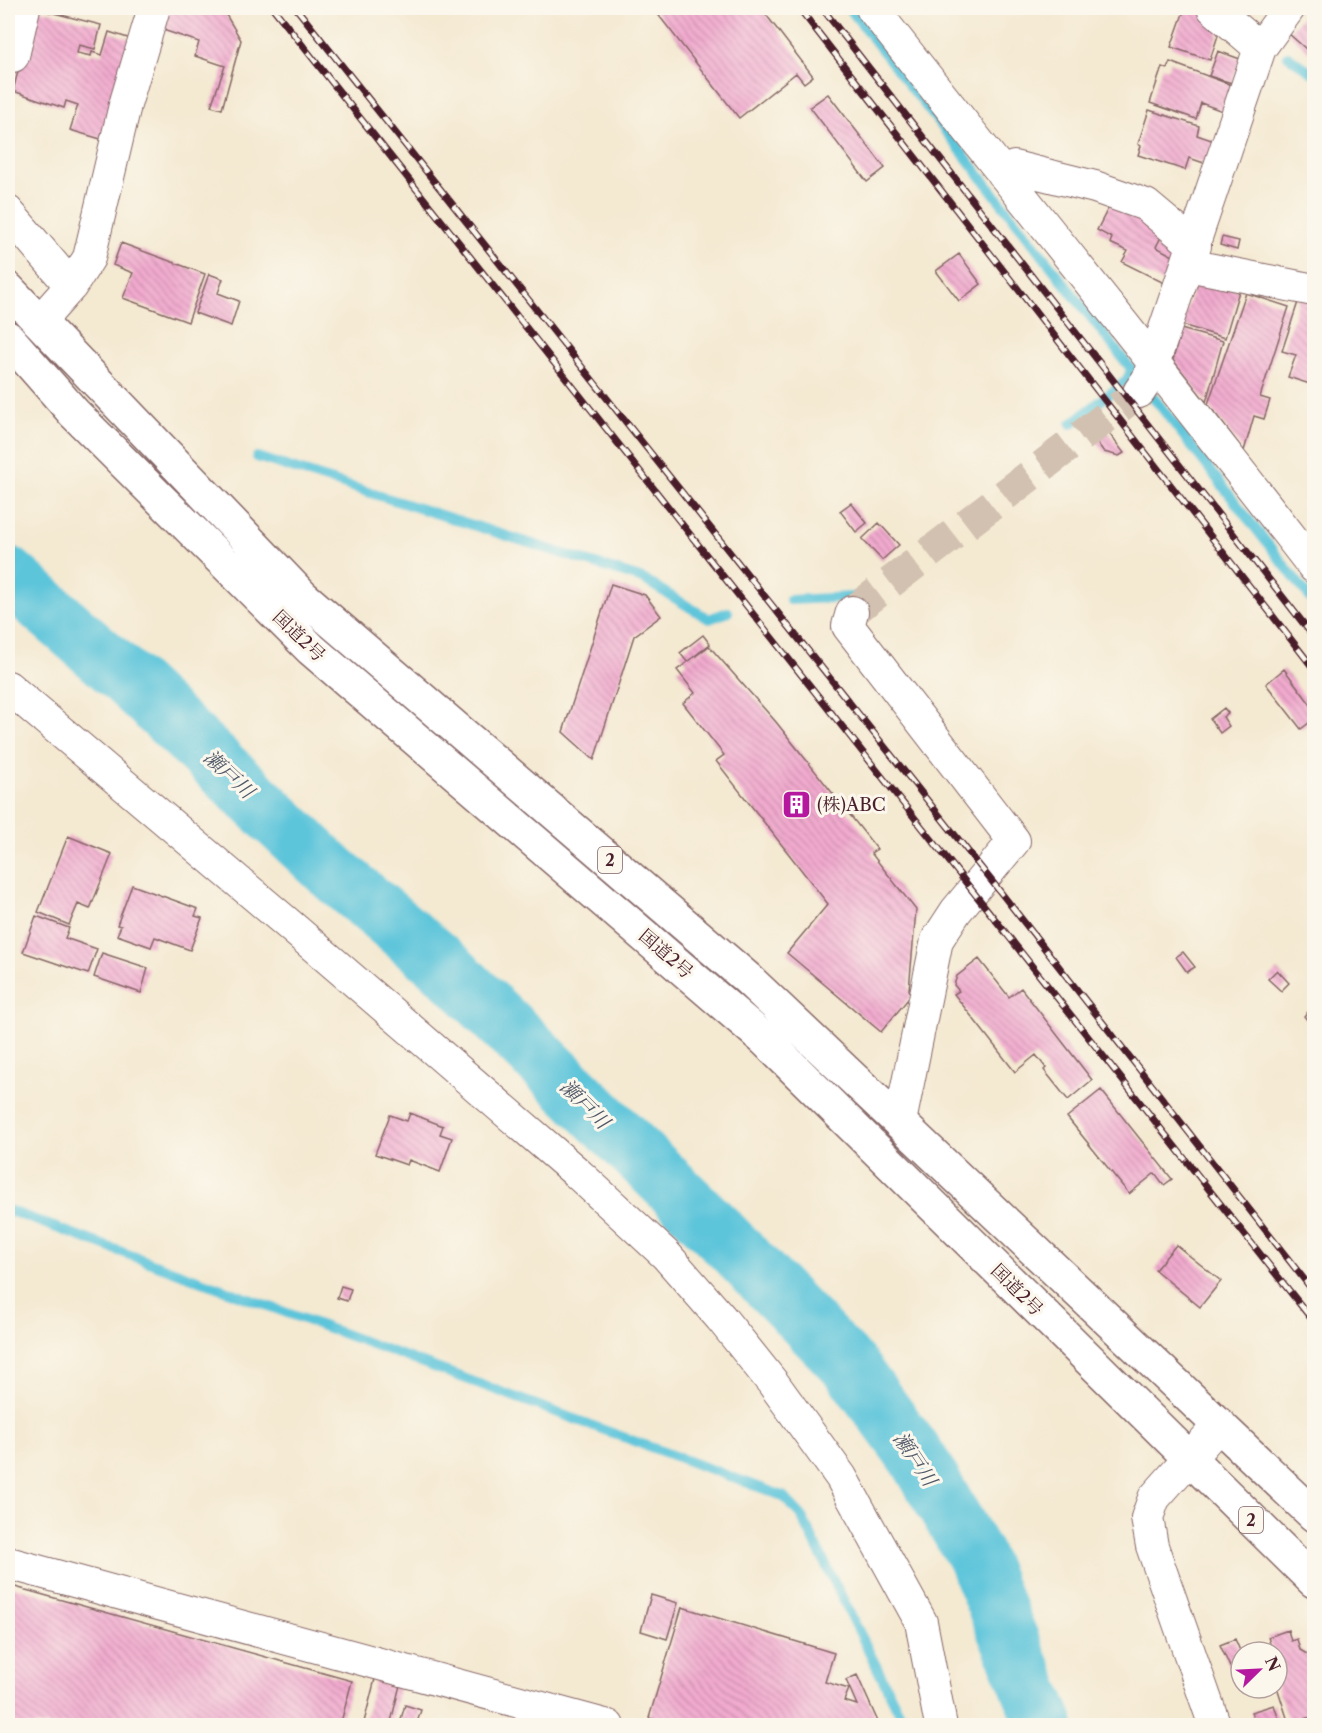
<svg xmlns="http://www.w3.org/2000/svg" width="1322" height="1733" font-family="'Libre Caslon Text','Noto Serif JP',serif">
<defs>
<pattern id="building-back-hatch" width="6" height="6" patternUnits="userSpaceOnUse" patternTransform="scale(1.5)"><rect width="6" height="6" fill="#f2abcf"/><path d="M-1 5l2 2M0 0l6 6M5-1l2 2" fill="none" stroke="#c68ba8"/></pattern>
</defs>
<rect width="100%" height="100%" fill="#fbf7ec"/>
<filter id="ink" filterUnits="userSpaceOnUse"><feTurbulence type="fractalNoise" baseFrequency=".0167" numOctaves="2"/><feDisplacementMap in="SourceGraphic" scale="12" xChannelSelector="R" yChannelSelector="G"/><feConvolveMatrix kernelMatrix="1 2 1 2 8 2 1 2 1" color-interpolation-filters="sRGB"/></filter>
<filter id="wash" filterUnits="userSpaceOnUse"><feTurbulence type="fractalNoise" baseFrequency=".008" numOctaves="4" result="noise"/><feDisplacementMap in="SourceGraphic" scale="24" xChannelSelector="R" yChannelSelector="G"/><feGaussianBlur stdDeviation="1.35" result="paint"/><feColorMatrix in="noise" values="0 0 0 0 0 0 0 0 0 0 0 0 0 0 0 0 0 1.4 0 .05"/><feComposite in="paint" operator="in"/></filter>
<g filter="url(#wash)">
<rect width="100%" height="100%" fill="#f4e9d1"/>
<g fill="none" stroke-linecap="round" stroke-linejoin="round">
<path stroke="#5dc5da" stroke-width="10" d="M849,8L1314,603
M1288,56L1314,74
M1071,424L1126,381L1132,369
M257,457L643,579L709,619L728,612
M790,600L853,597
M8,1210L783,1496L801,1515L906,1726"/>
<path stroke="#5dc5da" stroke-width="58" d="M8,575L125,677L330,870L449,970L716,1230L850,1367L919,1460L975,1556L1046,1726"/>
</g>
<g id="blocks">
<path fill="url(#building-back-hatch)" d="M34,8L101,25L95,49L79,45L77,53L91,56L92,52L102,55L109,32L131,39L104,140L70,130L78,105L66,101L64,108L13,91Z
M166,8H222L241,40L222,109L211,106L225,66L195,56L199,42L160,29Z
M653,8H761L813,76L804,83L796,73L739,118Z
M1185,8L1207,12L1221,26L1210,60L1171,47Z
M1310,8H1314V56L1288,33Z
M1218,51L1240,59L1232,83L1209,76Z
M1170,62L1234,86L1225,112L1201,103L1196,119L1150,103L1162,67L1167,69Z
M828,94L885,168L867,182L810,107Z
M1149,110L1199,126L1197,135L1217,142L1210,165L1189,158L1185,170L1138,155L1141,146L1138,144Z
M1111,203L1164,231L1156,247L1177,258L1164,283L1122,262L1128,251L1110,243L1112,238L1097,230Z
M1222,237L1239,241L1237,250L1220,245Z
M121,243L205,274L188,322L123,298L133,273L113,265Z
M959,254L981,284L959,301L936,271Z
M209,274L223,279L218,293L239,301L231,326L195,313Z
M1202,280L1239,291L1225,338L1182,325L1194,286Z
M1246,293L1289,307L1260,397L1270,400L1264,419L1254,416L1244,451L1208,404Z
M1300,296L1314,301L1313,385L1288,377L1296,355L1282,351Z
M1181,329L1223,341L1206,402L1173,360Z
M1105,428L1124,453L1119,456L1104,452L1093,437Z
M851,503L867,523L856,532L840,511Z
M879,523L899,545L882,560L862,539Z
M611,584L645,595L661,616L634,636L594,760L563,732Z
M703,635L710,644L687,662L680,653Z
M709,646L776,722L877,849L871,853L916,910L909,990L913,993L881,1032L787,953L828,904L716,761L724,755L683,703L695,693L677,670Z
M1284,669L1314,709V719L1301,729L1266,684Z
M1224,708L1228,713L1223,717L1229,726L1220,733L1210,719Z
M68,836L112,854L90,909L78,904L69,925L38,912Z
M132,885L198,909L195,916L202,918L190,950L155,937L151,947L117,935L121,926L117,925Z
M36,916L69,928L65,938L97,949L88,974L23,952Z
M1183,952L1195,967L1187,972L1176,957Z
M102,953L148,968L141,993L94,977Z
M979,959L1009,997L1021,988L1092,1080L1068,1100L1044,1070L1046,1068L1036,1055L1015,1072L954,994L959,991L954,985L957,976Z
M1277,970L1289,983L1281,991L1268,979Z
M1314,1006V1028L1304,1016Z
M1101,1090L1172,1179L1164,1185L1155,1173L1129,1194L1067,1117Z
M410,1113L443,1126L440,1134L452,1138L440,1172L409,1160L407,1165L375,1154L390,1115L407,1121Z
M1176,1245L1221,1281L1200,1307L1155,1270Z
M341,1286L351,1289L347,1301L337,1298Z
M8,1585L352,1681L340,1726H8Z
M651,1595L678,1603L667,1639L641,1631Z
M682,1607L834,1653L825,1682L849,1689L844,1701L857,1705L846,1680L857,1675L879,1724L675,1726L649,1718Z
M1288,1630L1291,1641L1297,1639L1300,1650L1314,1658V1716L1289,1724L1277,1687V1652H1266L1265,1649L1271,1647L1268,1637Z
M1235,1639L1241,1653V1663L1230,1667L1220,1645Z
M375,1679L400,1685L390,1726H363Z
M405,1705L421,1710L416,1726H399Z
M1274,1705L1281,1726H1255L1251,1712Z"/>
</g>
</g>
<g filter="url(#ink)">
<use href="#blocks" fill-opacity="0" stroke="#866665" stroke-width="1.5"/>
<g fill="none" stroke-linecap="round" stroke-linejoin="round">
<path stroke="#d2c1b0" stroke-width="32" stroke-dasharray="32 16" stroke-linecap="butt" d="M852,612L1139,392"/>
<defs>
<path id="minor" d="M872,8C1019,195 1169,379 1314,567
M1213,8L1260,48
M13,56L24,8
M1002,173L1014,167L1095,187L1146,205L1195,246
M8,212L71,286L89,258L125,105L154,8
M1188,265L1314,290
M40,321L71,286
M1139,392L1148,379L1260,48L1289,8
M852,612L848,626L1014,841L956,911L937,940L900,1122
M8,687L286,922L575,1171L666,1255L721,1318L773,1383L841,1477L921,1622L941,1726
M8,1563L608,1726
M1215,1726L1152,1546L1147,1518L1154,1498L1220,1424"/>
<path id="highway" d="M8,289L302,596L748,979L1314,1515
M8,338L74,413L311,649L764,1039L1314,1581"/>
</defs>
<use href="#minor" stroke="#866665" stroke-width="34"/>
<use href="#highway" stroke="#866665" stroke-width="36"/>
<use href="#minor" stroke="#fff" stroke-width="32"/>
<use href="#highway" stroke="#fff" stroke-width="33"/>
<defs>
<path id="rail" d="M273,8L1314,1322
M296,8L998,889L1314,1292
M799,8L1314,669
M822,8L1314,637"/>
</defs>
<use href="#rail" stroke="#4a1f2b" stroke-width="7"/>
<use href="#rail" stroke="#fbf7ec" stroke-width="4.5" stroke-dasharray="14" stroke-linecap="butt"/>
</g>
</g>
<defs>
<symbol id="building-square" viewBox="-11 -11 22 22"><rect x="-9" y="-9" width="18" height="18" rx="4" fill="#b5179e" stroke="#fbf7ec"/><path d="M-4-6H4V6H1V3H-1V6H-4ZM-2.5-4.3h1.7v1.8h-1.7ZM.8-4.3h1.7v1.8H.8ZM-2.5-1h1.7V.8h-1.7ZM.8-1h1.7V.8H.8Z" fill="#fff"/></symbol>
</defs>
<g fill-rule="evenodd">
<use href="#building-square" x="780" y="788" width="33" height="33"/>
</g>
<g text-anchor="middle" stroke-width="6" stroke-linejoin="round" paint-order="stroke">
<g fill="#fbf7ec" stroke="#7f6065" stroke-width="1.5">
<rect x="598" y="847" width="24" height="26" rx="4.5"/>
<rect x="1239" y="1507" width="24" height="26" rx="4.5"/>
</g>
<g font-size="16" font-weight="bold" fill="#4a1f2b">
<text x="610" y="866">2</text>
<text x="1251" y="1526">2</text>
</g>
<g font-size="18" fill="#4a1f2b" stroke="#fbf7ec">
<text transform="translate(299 636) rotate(44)" y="6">国道2号</text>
<text transform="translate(666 954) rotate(41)" y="6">国道2号</text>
<text transform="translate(1017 1290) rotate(45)" y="6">国道2号</text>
</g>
<g font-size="18" fill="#4a1f2b" stroke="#fbf7ec" text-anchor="start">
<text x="817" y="811">(株)ABC</text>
</g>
<g font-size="20" font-style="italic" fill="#515968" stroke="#fbf7ec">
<text transform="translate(229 774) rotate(43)" y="7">瀬戸川</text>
<text transform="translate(585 1104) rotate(45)" y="7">瀬戸川</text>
<text transform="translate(915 1459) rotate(56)" y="7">瀬戸川</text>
</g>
</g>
<rect width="1322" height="1733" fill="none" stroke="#fbf7ec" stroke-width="30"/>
<g transform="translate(1259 1670) rotate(66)"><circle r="28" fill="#fbf7ec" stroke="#b4a19f" stroke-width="1.5"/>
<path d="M0-4.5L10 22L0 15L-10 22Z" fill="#b5179e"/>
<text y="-9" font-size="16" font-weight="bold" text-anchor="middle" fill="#4a1f2b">N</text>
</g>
</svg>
